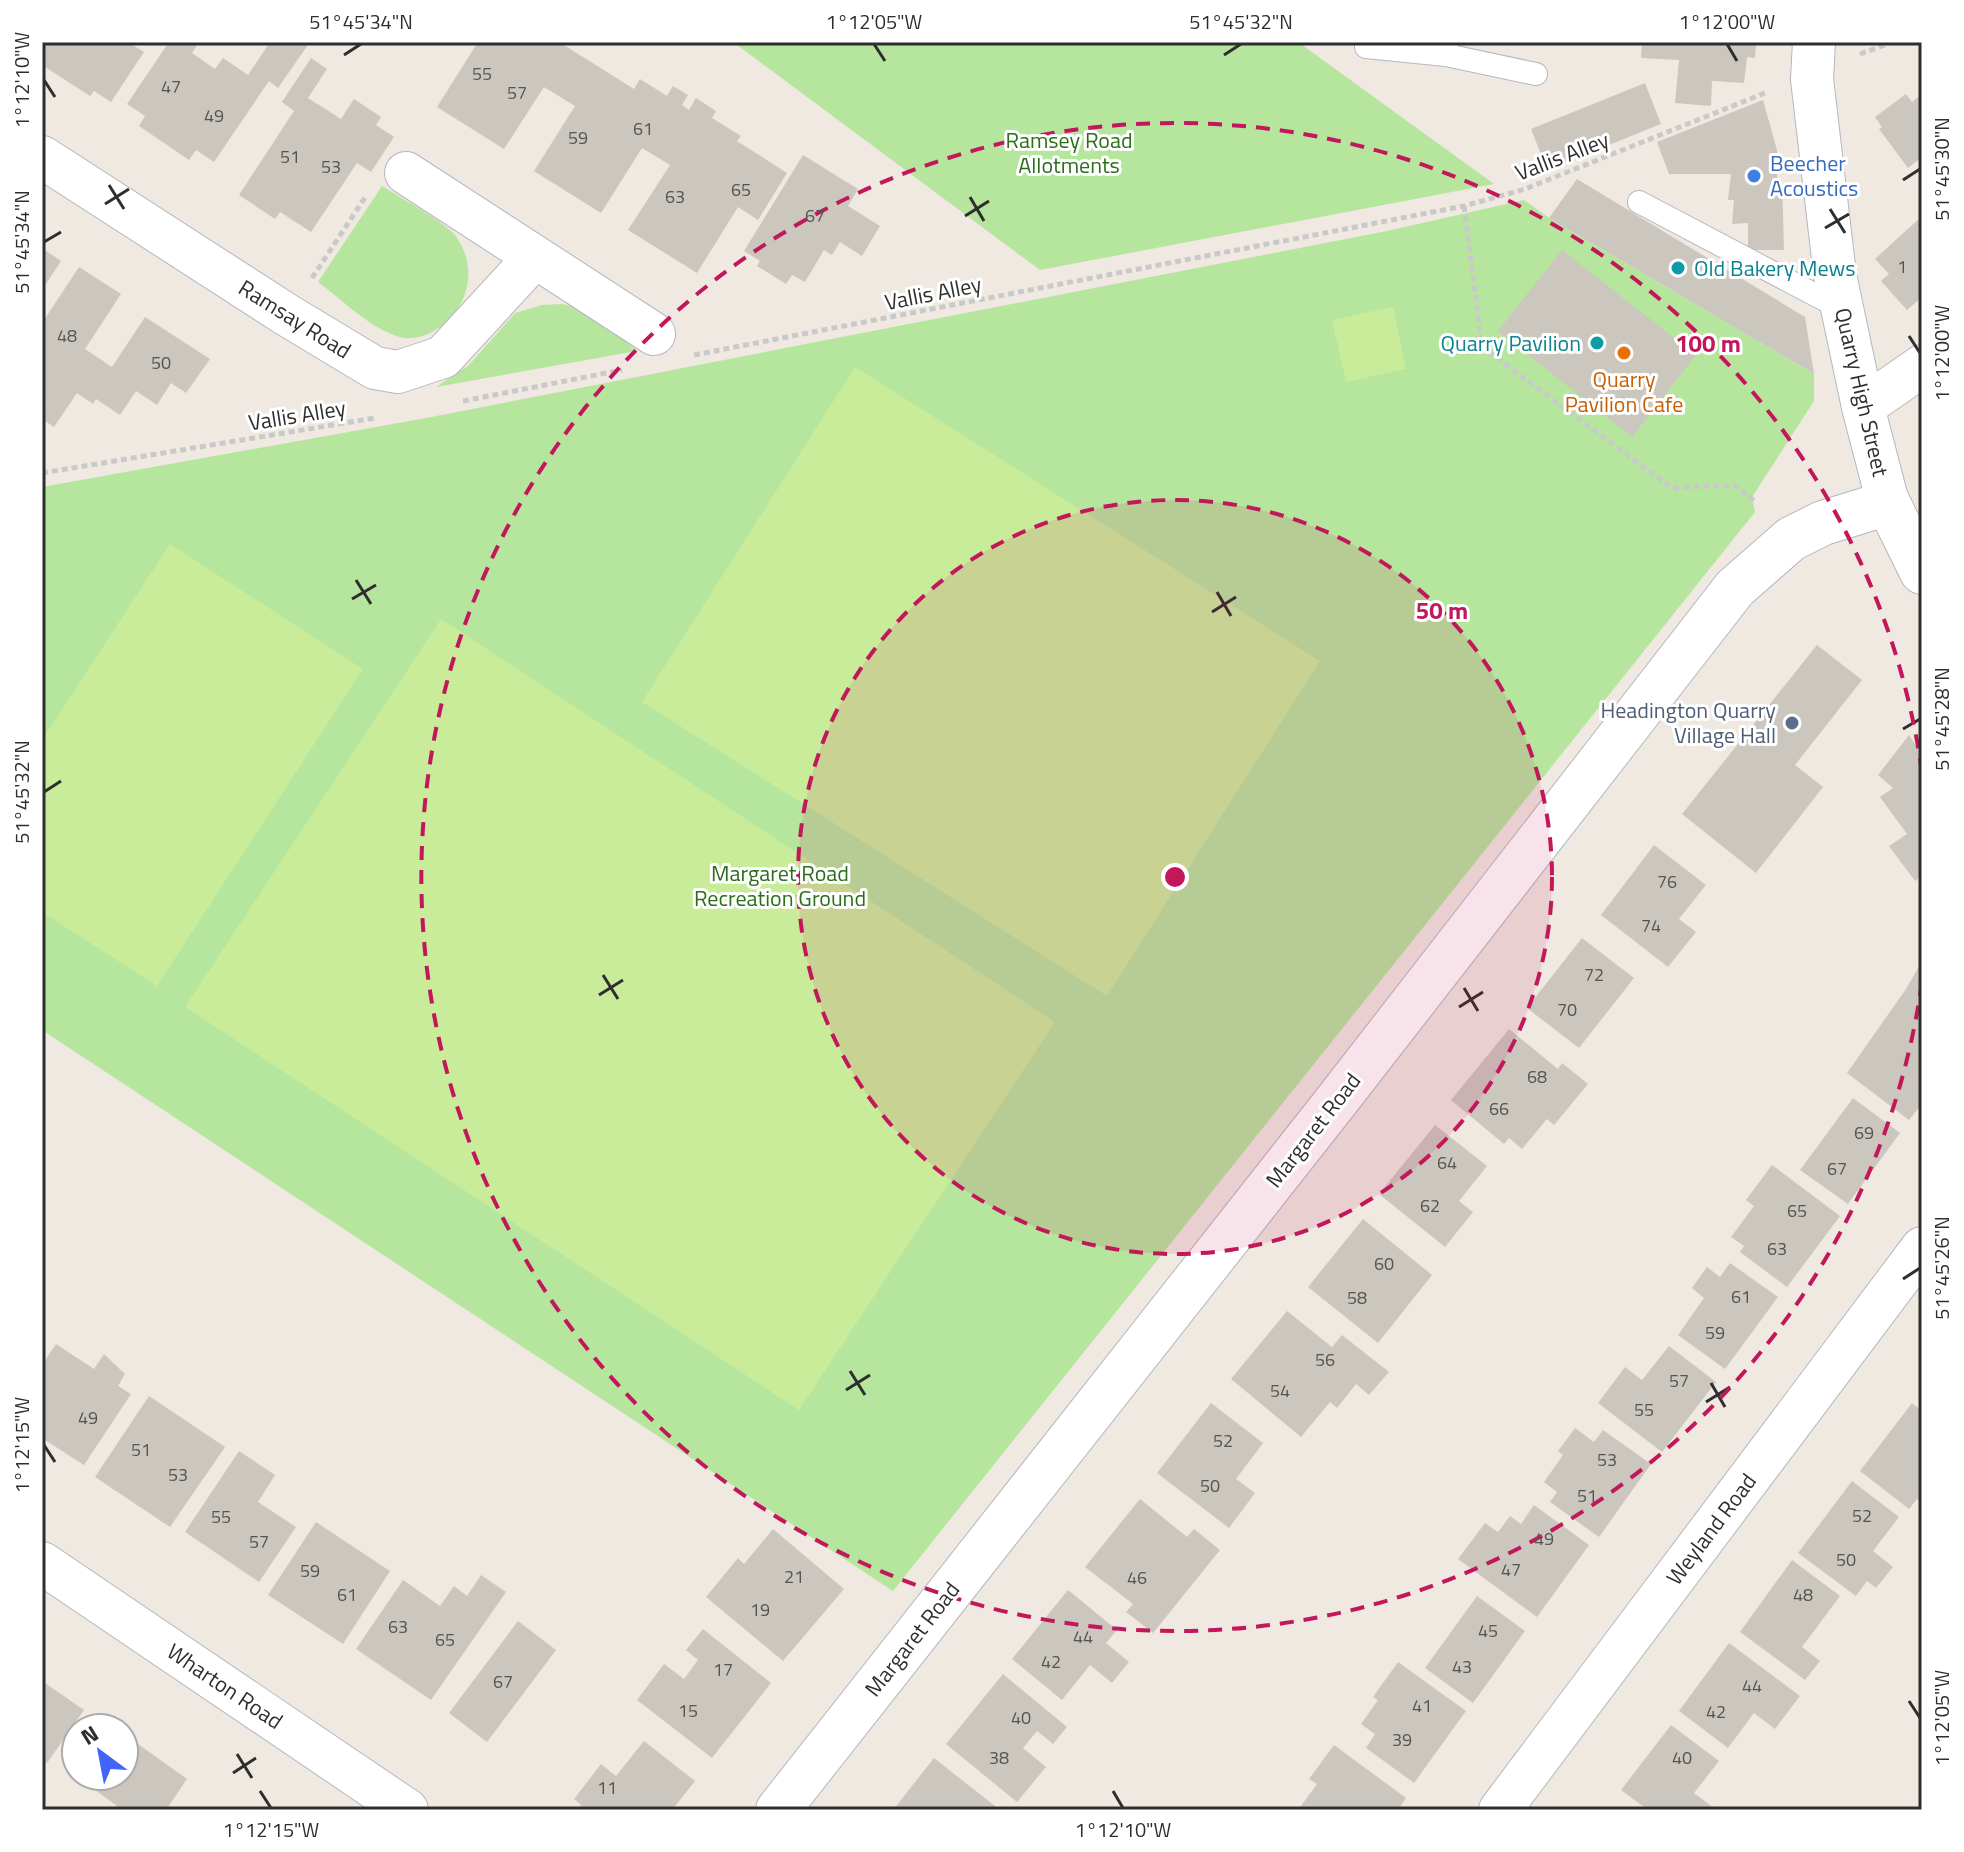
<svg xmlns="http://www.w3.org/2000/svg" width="1964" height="1852" font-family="'Titillium Web',sans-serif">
<rect width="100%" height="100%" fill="#efe9e1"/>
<path fill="#b6e59e" d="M733,42H1298L1494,184L1040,270Z
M382,186C398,196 444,222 454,234C481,267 468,315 430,333C422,337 409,340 400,337C370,329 343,300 318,282Z
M1524,200L1549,218L1814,374V401L1752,497L1755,512L893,1591L42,1030V487L426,418L1387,231Z
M562,304C592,309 614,331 637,351L436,387L469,365L515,313L542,305Z"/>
<path fill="#c9ec9a" d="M1393,307L1406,369L1346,382L1332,320Z
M855,367L1320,661L1107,996L642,702Z
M170,544L363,669L157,986L42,912V740Z
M441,619L1055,1022L799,1410L185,1007Z"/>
<path fill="#cbc7bf" d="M42,42H128L144,52L111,102L94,91L90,96L42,65Z
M169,42H199L192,53L215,69L223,58L248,75L270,42H310L278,88L269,81L214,162L196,150L189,160L139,126L145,116L127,104Z
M478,42H559L634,89L640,79L667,96L673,86L688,95L682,105L689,110L696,98L716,111L712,118L741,136L737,141L787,173L758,220L738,207L697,273L628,230L670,165L642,148L601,213L534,171L575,106L544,87L504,149L437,107Z
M1642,42H1756L1755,58L1747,57L1744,83L1712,81L1711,106L1675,103L1679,60L1641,58Z
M311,58L327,69L308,98L341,119L354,99L381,117L376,125L394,137L371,172L357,163L311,232L280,212L275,219L239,195L294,111L282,102Z
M1645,83L1661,124L1547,170L1531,129Z
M1906,94L1912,102L1922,94V157L1908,168L1879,129L1882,127L1875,117Z
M1763,100L1777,150V178L1782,180L1784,250H1748V223L1732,224L1734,200H1728L1731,174H1669L1657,142Z
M803,155L858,189L848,206L880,226L862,256L840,242L832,255L824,250L805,282L792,275L786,284L757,266L760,261L744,251Z
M1577,179L1805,317L1814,374L1549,218Z
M1922,216V297L1907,310L1881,281L1889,274L1875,259Z
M42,248L61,261L42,290Z
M1562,250L1696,355L1632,437L1498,331Z
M79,267L121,294L85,349L112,367L145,317L210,359L186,393L171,383L157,405L136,391L120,415L96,399L93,404L77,393L54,427L42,419V407L46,402L42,399V323Z
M1817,645L1862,680L1795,765L1823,787L1756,873L1682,814Z
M1909,735L1922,755V876L1915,881L1889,846L1907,834L1880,797L1893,788L1878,775Z
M1654,845L1706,885L1679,919L1696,932L1668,967L1601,915Z
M1582,938L1634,978L1579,1048L1527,1008Z
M1922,961V1104L1909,1120L1847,1073L1906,989Z
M1509,1029L1558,1069L1562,1063L1588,1084L1554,1125L1547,1119L1522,1149L1509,1138L1504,1144L1451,1100Z
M1853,1098L1900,1133L1848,1204L1800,1170Z
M1435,1125L1487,1166L1459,1201L1473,1212L1445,1247L1379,1194Z
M1772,1165L1840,1216L1787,1287L1740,1252L1744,1246L1731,1237L1754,1206L1746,1200Z
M1363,1219L1432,1275L1378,1343L1308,1287Z
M1730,1263L1778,1297L1725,1369L1678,1335L1704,1298L1692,1288L1707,1267L1720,1277Z
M1287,1311L1332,1347L1342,1335L1389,1372L1369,1395L1356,1384L1337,1408L1330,1402L1301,1437L1231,1379Z
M56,1344L94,1369L104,1354L125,1374L118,1386L131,1394L84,1465L42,1438V1365Z
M1669,1346L1716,1382L1662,1452L1598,1403L1625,1367L1642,1380Z
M149,1396L225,1447L170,1527L95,1477Z
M1211,1403L1263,1443L1236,1479L1255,1493L1229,1528L1157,1473Z
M1912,1403L1922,1411V1503L1917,1499L1909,1509L1860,1471Z
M1575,1428L1594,1442L1603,1430L1651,1464L1599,1537L1550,1502L1557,1492L1544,1482L1563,1455L1558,1451Z
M239,1451L275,1475L258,1502L296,1527L259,1582L185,1532Z
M1852,1481L1899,1517L1873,1551L1893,1567L1876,1588L1867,1581L1856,1596L1798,1553Z
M1140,1499L1187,1537L1194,1529L1220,1550L1153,1633L1126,1612L1133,1604L1085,1567Z
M1534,1505L1589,1545L1537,1617L1458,1559L1485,1523L1498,1532L1510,1516L1521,1524Z
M316,1522L390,1571L343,1644L268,1595Z
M773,1529L844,1589L783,1661L706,1597L738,1558L744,1564Z
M1792,1560L1840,1596L1802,1647L1820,1661L1805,1680L1740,1632Z
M481,1575L506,1592L431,1700L356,1649L403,1580L440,1606L454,1586L467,1596Z
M1068,1590L1117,1630L1106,1643L1129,1662L1112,1683L1090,1665L1062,1700L1012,1659Z
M1477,1596L1525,1631L1473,1703L1425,1668Z
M518,1621L556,1650L487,1742L449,1713Z
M703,1629L771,1683L712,1758L637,1700L664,1664L684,1679L698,1660L686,1650Z
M1729,1643L1800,1696L1775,1729L1754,1713L1728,1748L1679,1711Z
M1398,1662L1466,1711L1414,1783L1366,1748L1375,1734L1361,1724L1378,1700L1373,1697Z
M1003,1674L1067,1727L1053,1744L1037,1731L1023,1748L1046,1767L1017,1802L946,1744Z
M42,1681L84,1710L47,1763L42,1760Z
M1671,1725L1719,1761L1694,1793L1714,1808L1712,1810H1648L1621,1790Z
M124,1734L187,1779L166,1810H114L117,1806L80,1779L82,1776H124Z
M644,1741L695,1781L672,1810H577L581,1805L574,1799L601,1764L616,1776Z
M1334,1745L1406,1798L1398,1810H1298L1317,1784L1309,1779Z
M934,1758L1000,1810H893Z"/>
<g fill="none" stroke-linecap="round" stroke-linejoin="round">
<defs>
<path id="lane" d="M1447,42L1446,55L1536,74
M1366,47L1446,55
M1639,202L1842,309"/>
<path id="street" d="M1814,42L1812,79L1835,275L1863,407L1888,503
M42,157L287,315L375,368L398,372L443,357L535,257
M406,173L654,334
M1863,407L1922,366
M42,1563L407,1810
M1500,1810L1922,1248"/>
<path id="secondary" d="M778,1810L1334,1104L1735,588L1791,539L1823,523L1888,503L1922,572"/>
</defs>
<use href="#lane" stroke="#b4b7c1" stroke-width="24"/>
<use href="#street" stroke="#b4b7c1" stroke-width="44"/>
<use href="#secondary" stroke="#b4b7c1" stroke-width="46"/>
<path stroke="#c9c9c9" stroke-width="5" stroke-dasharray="6 4" stroke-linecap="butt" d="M1860,54L1893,42
M1464,206L1482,347L1672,488L1734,485L1757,503
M312,278L366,196
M694,355L1464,206L1525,189L1765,93
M463,401L622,370
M42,473L375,418"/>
<use href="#lane" stroke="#fff" stroke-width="22"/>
<use href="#street" stroke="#fff" stroke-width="42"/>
<use href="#secondary" stroke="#fff" stroke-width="44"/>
</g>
<path fill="none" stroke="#2e2e2e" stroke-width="3" d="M874,44L885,61M1727,44L1737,61M344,55L361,44M1224,55L1241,44M44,80L55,97M1903,180L1920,169M109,185L124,209M970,197L984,221M105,204L129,189M1830,209L1845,233M965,216L989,201M1825,228L1849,214M44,242L61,232M1909,336L1920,353M356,580L371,604M1217,592L1231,616M352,599L376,585M1212,612L1236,597M1903,729L1920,719M44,792L61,781M603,975L618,999M1464,988L1478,1011M599,995L623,980M1459,1007L1483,992M1903,1279L1920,1268M850,1371L865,1395M1711,1383L1725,1407M846,1390L870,1375M1706,1402L1730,1387M44,1445L55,1462M1909,1701L1920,1718M237,1754L252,1778M233,1773L256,1758M260,1791L271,1808M1113,1791L1123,1808"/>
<circle cx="1175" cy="877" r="377" fill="#c2185b" fill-opacity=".12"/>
<g fill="none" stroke="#c2185b" stroke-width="4" stroke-dasharray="14 10">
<circle cx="1175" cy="877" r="377"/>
<path d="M1922 982A754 754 0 1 1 1922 772"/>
</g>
<circle fill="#3f7fe0" stroke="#fff" stroke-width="3" cx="1754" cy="176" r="8"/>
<g fill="#0f9aa8" stroke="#fff" stroke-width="3">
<circle cx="1678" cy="268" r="8"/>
<circle cx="1597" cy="343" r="8"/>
</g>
<circle fill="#e8710a" stroke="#fff" stroke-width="3" cx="1624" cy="353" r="8"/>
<circle fill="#5c6f8a" stroke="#fff" stroke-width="3" cx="1792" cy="723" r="8"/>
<g text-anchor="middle" stroke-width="6" stroke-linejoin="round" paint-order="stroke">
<g font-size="18" fill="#555452">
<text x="482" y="80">55</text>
<text x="171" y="93">47</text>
<text x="517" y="99">57</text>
<text x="214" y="122">49</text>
<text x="643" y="135">61</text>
<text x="578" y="144">59</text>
<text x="290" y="163">51</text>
<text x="331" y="173">53</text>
<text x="741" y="196">65</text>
<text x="675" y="203">63</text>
<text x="815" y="222">67</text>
<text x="1902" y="273">1</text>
<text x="67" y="342">48</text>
<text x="161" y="369">50</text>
<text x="1667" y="888">76</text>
<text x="1651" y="932">74</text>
<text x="1594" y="981">72</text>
<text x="1567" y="1016">70</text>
<text x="1537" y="1083">68</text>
<text x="1499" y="1115">66</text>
<text x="1864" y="1139">69</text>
<text x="1447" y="1169">64</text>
<text x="1837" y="1175">67</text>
<text x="1430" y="1212">62</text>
<text x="1797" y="1217">65</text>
<text x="1777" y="1255">63</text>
<text x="1384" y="1270">60</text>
<text x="1741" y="1303">61</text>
<text x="1357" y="1304">58</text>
<text x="1715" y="1339">59</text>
<text x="1325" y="1366">56</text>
<text x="1679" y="1387">57</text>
<text x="1280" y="1397">54</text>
<text x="1644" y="1416">55</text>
<text x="88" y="1424">49</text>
<text x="1223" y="1447">52</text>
<text x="141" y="1456">51</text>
<text x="1607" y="1466">53</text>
<text x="178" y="1481">53</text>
<text x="1210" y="1492">50</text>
<text x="1587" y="1502">51</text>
<text x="1862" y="1522">52</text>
<text x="221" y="1523">55</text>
<text x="1544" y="1545">49</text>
<text x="259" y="1548">57</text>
<text x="1846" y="1566">50</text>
<text x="1511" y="1576">47</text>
<text x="310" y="1577">59</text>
<text x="794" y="1583">21</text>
<text x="1137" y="1584">46</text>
<text x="347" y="1601">61</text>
<text x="1803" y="1601">48</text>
<text x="760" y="1616">19</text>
<text x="398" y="1633">63</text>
<text x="1488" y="1637">45</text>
<text x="1083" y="1643">44</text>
<text x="445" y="1646">65</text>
<text x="1051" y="1668">42</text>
<text x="1462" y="1673">43</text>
<text x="723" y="1676">17</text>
<text x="503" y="1688">67</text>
<text x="1752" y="1692">44</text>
<text x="1422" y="1712">41</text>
<text x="688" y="1717">15</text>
<text x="1716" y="1718">42</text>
<text x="1021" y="1724">40</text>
<text x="1402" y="1746">39</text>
<text x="999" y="1764">38</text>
<text x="1682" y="1764">40</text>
<text x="607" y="1794">11</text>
</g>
<g font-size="22" fill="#2c6e1b" stroke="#fff">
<text x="1069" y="148">Ramsey Road<tspan x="1069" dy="25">Allotments</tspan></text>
<text x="780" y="881">Margaret Road<tspan x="780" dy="25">Recreation Ground</tspan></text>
</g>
<g font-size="22" fill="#2e2e2e" stroke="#fff">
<text transform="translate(1562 156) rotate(-21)" y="8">Vallis Alley</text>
<text transform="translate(933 293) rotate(-11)" y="8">Vallis Alley</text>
<text transform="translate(295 319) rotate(32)" y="8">Ramsay Road</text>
<text transform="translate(1862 392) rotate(77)" y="8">Quarry High Street</text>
<text transform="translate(297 415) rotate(-9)" y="8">Vallis Alley</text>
<text transform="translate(1313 1130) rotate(-52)" y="8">Margaret Road</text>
<text transform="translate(1711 1529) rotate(-53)" y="8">Weyland Road</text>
<text transform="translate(912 1639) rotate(-52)" y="8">Margaret Road</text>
<text transform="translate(225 1686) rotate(34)" y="8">Wharton Road</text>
</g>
<g font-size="22" fill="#366cbe" stroke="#fff" text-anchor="start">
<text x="1770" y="171">Beecher<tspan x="1770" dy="25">Acoustics</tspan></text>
</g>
<g font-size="22" fill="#0d838f" stroke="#fff" text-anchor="start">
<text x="1694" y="276">Old Bakery Mews</text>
<text x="1581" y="351" text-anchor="end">Quarry Pavilion</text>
</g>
<g font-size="22" fill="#c56008" stroke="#fff">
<text x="1624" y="387">Quarry<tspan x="1624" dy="25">Pavilion Cafe</tspan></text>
</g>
<g font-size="22" fill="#4e5e75" stroke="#fff" text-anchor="end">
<text x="1776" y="718">Headington Quarry<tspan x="1776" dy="25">Village Hall</tspan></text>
</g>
</g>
<circle cx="1175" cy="877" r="12" fill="#c2185b" stroke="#fff" stroke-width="4"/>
<g font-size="24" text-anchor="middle" font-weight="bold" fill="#c2185b" stroke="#fff" stroke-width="6" stroke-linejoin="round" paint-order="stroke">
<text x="1708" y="352">100 m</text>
<text x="1442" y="619">50 m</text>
</g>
<rect width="1964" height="1852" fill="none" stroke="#ffffff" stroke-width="88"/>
<g transform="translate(100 1752) rotate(328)"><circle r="38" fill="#ffffff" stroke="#ababab" stroke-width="2"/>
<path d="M0-6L14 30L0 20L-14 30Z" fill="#4264fb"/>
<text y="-12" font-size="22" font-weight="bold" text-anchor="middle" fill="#2e2e2e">N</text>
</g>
<rect x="44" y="44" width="1876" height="1764" fill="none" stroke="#2e2e2e" stroke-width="3"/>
<g font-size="20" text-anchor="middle" fill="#2e2e2e">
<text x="361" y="29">51°45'34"N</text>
<text x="874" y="29">1°12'05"W</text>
<text x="1241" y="29">51°45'32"N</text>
<text x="1727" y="29">1°12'00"W</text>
<text transform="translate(22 80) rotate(-90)" y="7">1°12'10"W</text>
<text transform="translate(1942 169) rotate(-90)" y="7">51°45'30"N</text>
<text transform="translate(22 242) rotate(-90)" y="7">51°45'34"N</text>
<text transform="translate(1942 353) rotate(-90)" y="7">1°12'00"W</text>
<text transform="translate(1942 719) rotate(-90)" y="7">51°45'28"N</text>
<text transform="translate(22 792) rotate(-90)" y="7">51°45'32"N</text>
<text transform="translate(1942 1268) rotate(-90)" y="7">51°45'26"N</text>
<text transform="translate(22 1445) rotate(-90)" y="7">1°12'15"W</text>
<text transform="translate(1942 1718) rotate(-90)" y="7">1°12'05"W</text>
<text x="271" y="1837">1°12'15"W</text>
<text x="1123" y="1837">1°12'10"W</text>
</g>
</svg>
